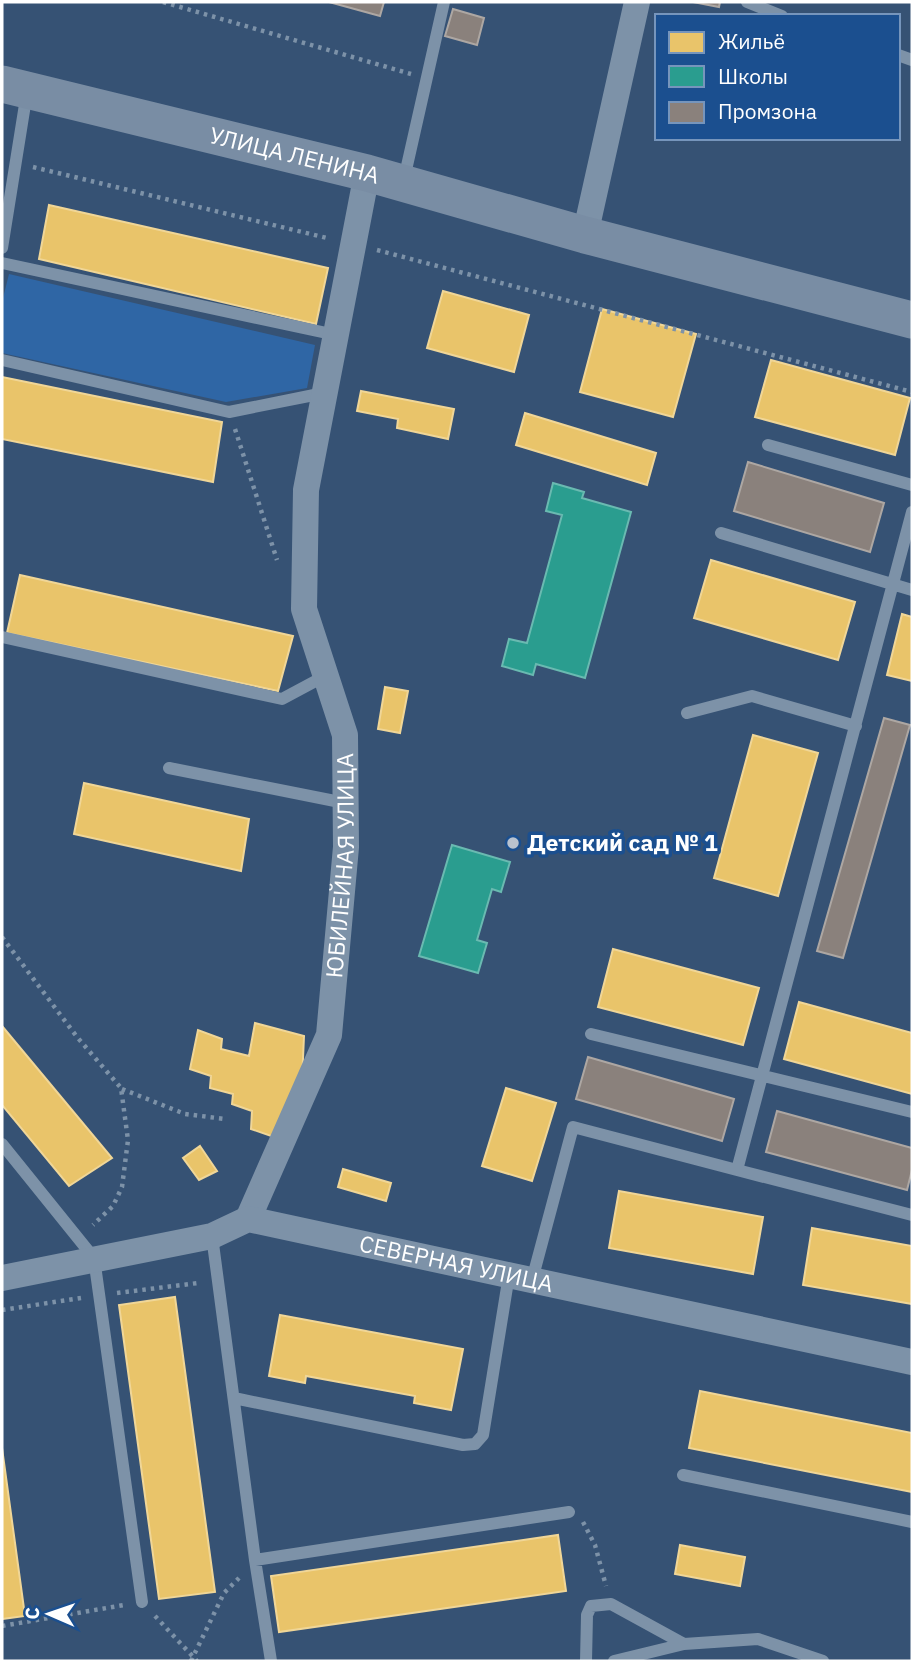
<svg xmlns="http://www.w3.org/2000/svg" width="914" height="1663" font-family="'IBM Plex Sans',sans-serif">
<rect width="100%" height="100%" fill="#365274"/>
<path fill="#2f66a5" d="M9,274L315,345L307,388L226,402L2,353V302Z"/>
<path fill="#e9c46a" stroke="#f0d697" stroke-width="2" d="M49,205L328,268L316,324L39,259Z
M443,291L529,315L514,372L427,348Z
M602,309L696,334L673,417L580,392Z
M771,360L910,398L895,455L755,417Z
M2,377L222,422L213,482L2,439Z
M361,391L454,409L448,439L397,428L398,419L357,411Z
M525,413L656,453L647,485L516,445Z
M711,560L855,602L838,660L694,618Z
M20,575L293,636L278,691L7,633Z
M902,614L912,617V681L887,675Z
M385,687L408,691L400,733L378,729Z
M753,735L818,753L778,896L714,878Z
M84,783L249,819L241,871L74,834Z
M613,949L759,988L743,1045L598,1007Z
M799,1002L912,1033V1094L784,1059Z
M255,1023L304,1036L302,1081L277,1138L251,1129L252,1111L232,1104L233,1094L210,1088L211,1076L190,1069L198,1030L222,1039L221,1049L249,1056Z
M2,1026L112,1158L69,1186L2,1105Z
M506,1088L556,1103L532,1181L482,1166Z
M200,1146L217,1171L199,1180L183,1158Z
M343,1169L391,1183L386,1201L338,1187Z
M619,1191L763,1217L753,1274L609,1248Z
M812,1228L912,1246V1304L803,1285Z
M175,1297L215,1592L159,1599L119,1305Z
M280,1315L463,1349L451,1410L414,1403L415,1396L306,1376L305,1383L269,1376Z
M700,1391L912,1433V1492L689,1448Z
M2,1448L25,1616L2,1619Z
M558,1535L566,1591L279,1632L271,1576Z
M680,1545L745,1557L740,1586L675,1574Z"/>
<path fill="#2a9d8f" stroke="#6abab1" stroke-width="2" d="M553,483L584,492L582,498L631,512L585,678L536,664L533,675L502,666L509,639L527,643L562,515L546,511Z
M452,845L510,862L501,892L492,889L477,940L487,943L478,973L419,956Z"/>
<path fill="#8a817c" stroke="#ada7a3" stroke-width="2" d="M329,2H384L380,16Z
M693,2H720L719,7Z
M453,9L484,18L477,45L445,36Z
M748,462L884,503L870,552L734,511Z
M884,718L910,725L843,958L817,951Z
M588,1057L734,1099L722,1141L576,1099Z
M777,1111L912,1148V1170L907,1190L766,1152Z"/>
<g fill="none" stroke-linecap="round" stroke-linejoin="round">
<path stroke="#7d92a8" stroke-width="4.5" stroke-dasharray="3.5 5" stroke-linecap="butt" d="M163,2L411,74
M33,167L327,238
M377,250L912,392
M235,429L277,560
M2,937L77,1037L121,1088L128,1140L122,1187L113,1206L93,1225
M122,1089L185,1114L225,1119
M117,1293L198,1283
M2,1310L81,1298
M583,1522L595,1545L606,1586
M155,1616L197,1661
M2,1626L124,1605
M191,1661L224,1593L239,1578"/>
<path stroke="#7d92a8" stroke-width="12" d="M747,2L782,16
M898,55L912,60
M404,179L444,2
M2,248L27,92
M2,263L336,335
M2,360L229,412L324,393
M768,445L912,485
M721,533L912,590
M2,637L282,699L325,676
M687,713L752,696L856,726
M169,768L345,803
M591,1034L912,1112
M2,1144L94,1258L142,1602
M737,1170L912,1215
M212,1236L255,1560L569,1512
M532,1280L573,1127L737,1170L912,512
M234,1398L463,1445L475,1444L483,1435L509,1275
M683,1475L912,1522
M255,1560L271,1661
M586,1661L587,1615L591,1606L611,1604L684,1644
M614,1661L684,1644L758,1639L823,1661"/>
<g stroke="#7d92a8" stroke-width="26">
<path d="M585,235L637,2"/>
<path id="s1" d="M248,1219L329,1035L346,847L345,735L304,609L306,490L367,173"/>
<path id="s2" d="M2,1278L212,1236L248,1219L912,1362"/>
</g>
<path stroke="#798da4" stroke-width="37" id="s3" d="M2,84L367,173L585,235L912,320"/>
</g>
<circle fill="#b9c2ce" stroke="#1b4f8f" stroke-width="2.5" cx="513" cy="843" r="7"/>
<g text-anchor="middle" stroke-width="7" stroke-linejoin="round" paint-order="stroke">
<g font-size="23" fill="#fff" stroke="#1b4f8f">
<text dy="8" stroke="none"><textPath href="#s3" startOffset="301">УЛИЦА ЛЕНИНА</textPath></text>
<text dy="8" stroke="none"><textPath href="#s1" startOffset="371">ЮБИЛЕЙНАЯ УЛИЦА</textPath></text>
<text dy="8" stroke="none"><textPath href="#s2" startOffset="467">СЕВЕРНАЯ УЛИЦА</textPath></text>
</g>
<g font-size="23" font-weight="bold" fill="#fff" stroke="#1b4f8f" text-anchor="start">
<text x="527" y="851">Детский сад № 1</text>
</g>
</g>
<rect width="914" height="1663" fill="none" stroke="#ffffff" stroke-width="7"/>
<rect x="655" y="14" width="245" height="126" fill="#1b4f8f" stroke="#7695bc" stroke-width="2"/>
<rect x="669" y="32" width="35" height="21" fill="#e9c46a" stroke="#7695bc" stroke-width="2"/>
<text x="718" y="49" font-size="21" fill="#ffffff">Жильё</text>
<rect x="669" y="66" width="35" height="21" fill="#2a9d8f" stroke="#7695bc" stroke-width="2"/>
<text x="718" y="84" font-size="21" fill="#ffffff">Школы</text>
<rect x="669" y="102" width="35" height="21" fill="#8a817c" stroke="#7695bc" stroke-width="2"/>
<text x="718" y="119" font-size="21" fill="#ffffff">Промзона</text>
<g transform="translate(49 1614) rotate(272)" stroke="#1b4f8f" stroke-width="5" paint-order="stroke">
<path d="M0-5L12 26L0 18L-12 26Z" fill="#ffffff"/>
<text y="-10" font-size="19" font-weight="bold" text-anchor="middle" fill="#ffffff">С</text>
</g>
</svg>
